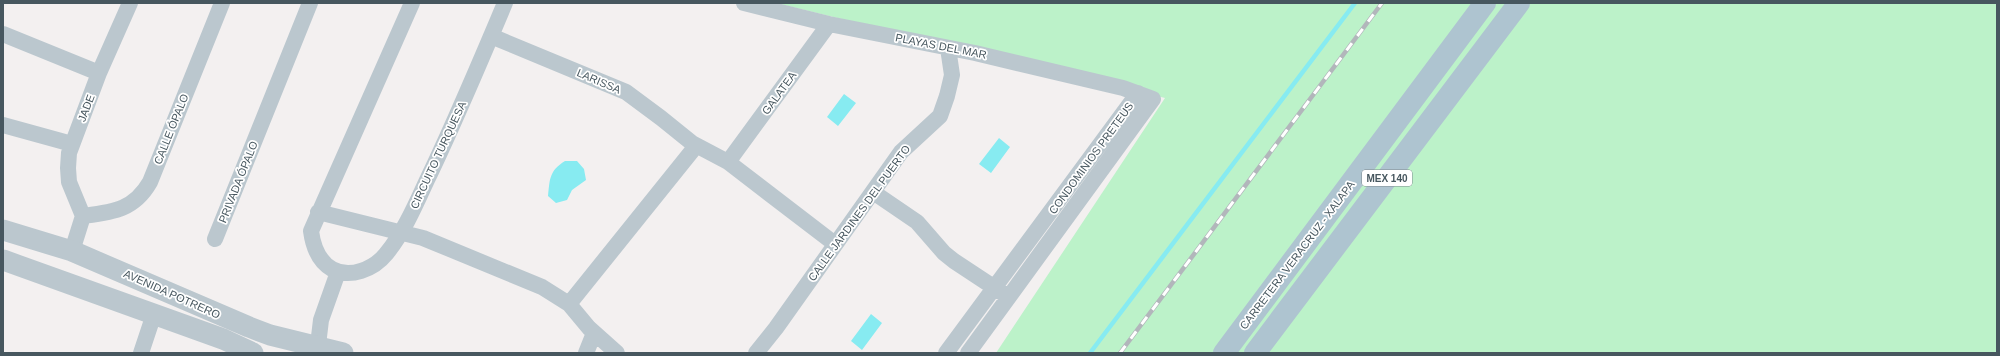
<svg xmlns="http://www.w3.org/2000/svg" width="2000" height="356" font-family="Helvetica,sans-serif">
<rect width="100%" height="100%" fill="#f3f0f0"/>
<path fill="#bcf2c9" d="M776,3H1997V353H996L1165,98Z"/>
<path fill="#87ebf1" d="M844,94L856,103L838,126L827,117Z
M999,138L1010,147L991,173L979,164Z
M565,161H577L584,169L586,180L572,190L567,200L556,203L548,196C550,179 549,171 565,161Z
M871,314L882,323L862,350L851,341Z"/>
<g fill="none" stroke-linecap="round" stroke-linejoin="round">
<path stroke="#87ebf1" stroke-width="4.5" d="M1090,353L1355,3"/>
<path stroke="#bbc7ce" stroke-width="16" d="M412,3L311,231C313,246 318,261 332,269C350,279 374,269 386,254C403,234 416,204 427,180C455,122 480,62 505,3
M744,3L829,24L975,53L1123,88L1153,99L968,353
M3,34L99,73
M491,36L626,92L661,118L692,143L728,162L835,244
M3,125L72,144
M728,162L829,24
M873,192L917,222L944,253L954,261L1004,294
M318,212L423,238L542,287L569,304L589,328L617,353
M83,216C113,212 134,210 150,182L222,3
M83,216L69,182L68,168L69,153L99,73L130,3
M215,239L310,3
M72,251L83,216
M569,304L696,146
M318,345L321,320L338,272
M141,353L154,314
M586,353L594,333
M756,353L776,328L901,152L940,116L947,96L952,75L948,48
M946,353L1138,93"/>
<path stroke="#bbc7ce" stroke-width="21" d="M3,230L72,251L249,327L270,335L343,353
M3,260L223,339L253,353"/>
<path stroke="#aec4d0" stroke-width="22" d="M1224,353L1485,3
M1255,353L1519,3"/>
<defs>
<path id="rail" d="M1120,353L1382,3"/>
</defs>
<use href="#rail" stroke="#b2b6bb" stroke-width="4.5"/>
<use href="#rail" stroke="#fff" stroke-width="3" stroke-dasharray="9" stroke-linecap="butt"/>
</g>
<g text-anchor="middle" stroke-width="3.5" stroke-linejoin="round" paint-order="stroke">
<rect fill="#fff" stroke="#7e898f" stroke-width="1" x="1362" y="170" width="50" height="16" rx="3"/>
<g font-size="10" font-weight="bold" fill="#47575f">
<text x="1387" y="182">MEX 140</text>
</g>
<g font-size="11" fill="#47575f" stroke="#fff">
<text transform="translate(941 46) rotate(11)" y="4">PLAYAS DEL MAR</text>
<text transform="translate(599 81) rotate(23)" y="4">LARISSA</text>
<text transform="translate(779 93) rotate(-54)" y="4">GALATEA</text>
<text transform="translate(86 108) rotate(-69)" y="4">JADE</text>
<text transform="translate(171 129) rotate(-68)" y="4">CALLE ÓPALO</text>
<text transform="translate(438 155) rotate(-65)" y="4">CIRCUITO TURQUESA</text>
<text transform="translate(1091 158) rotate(-54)" y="4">CONDOMINIOS PRETEUS</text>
<text transform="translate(238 182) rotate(-68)" y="4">PRIVADA ÓPALO</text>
<text transform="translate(859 213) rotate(-54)" y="4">CALLE JARDINES DEL PUERTO</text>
<text transform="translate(1297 255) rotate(-53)" y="4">CARRETERA VERACRUZ - XALAPA</text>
<text transform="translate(172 294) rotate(24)" y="4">AVENIDA POTRERO</text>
</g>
</g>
<rect width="2000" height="356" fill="none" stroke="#47575f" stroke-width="8"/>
</svg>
